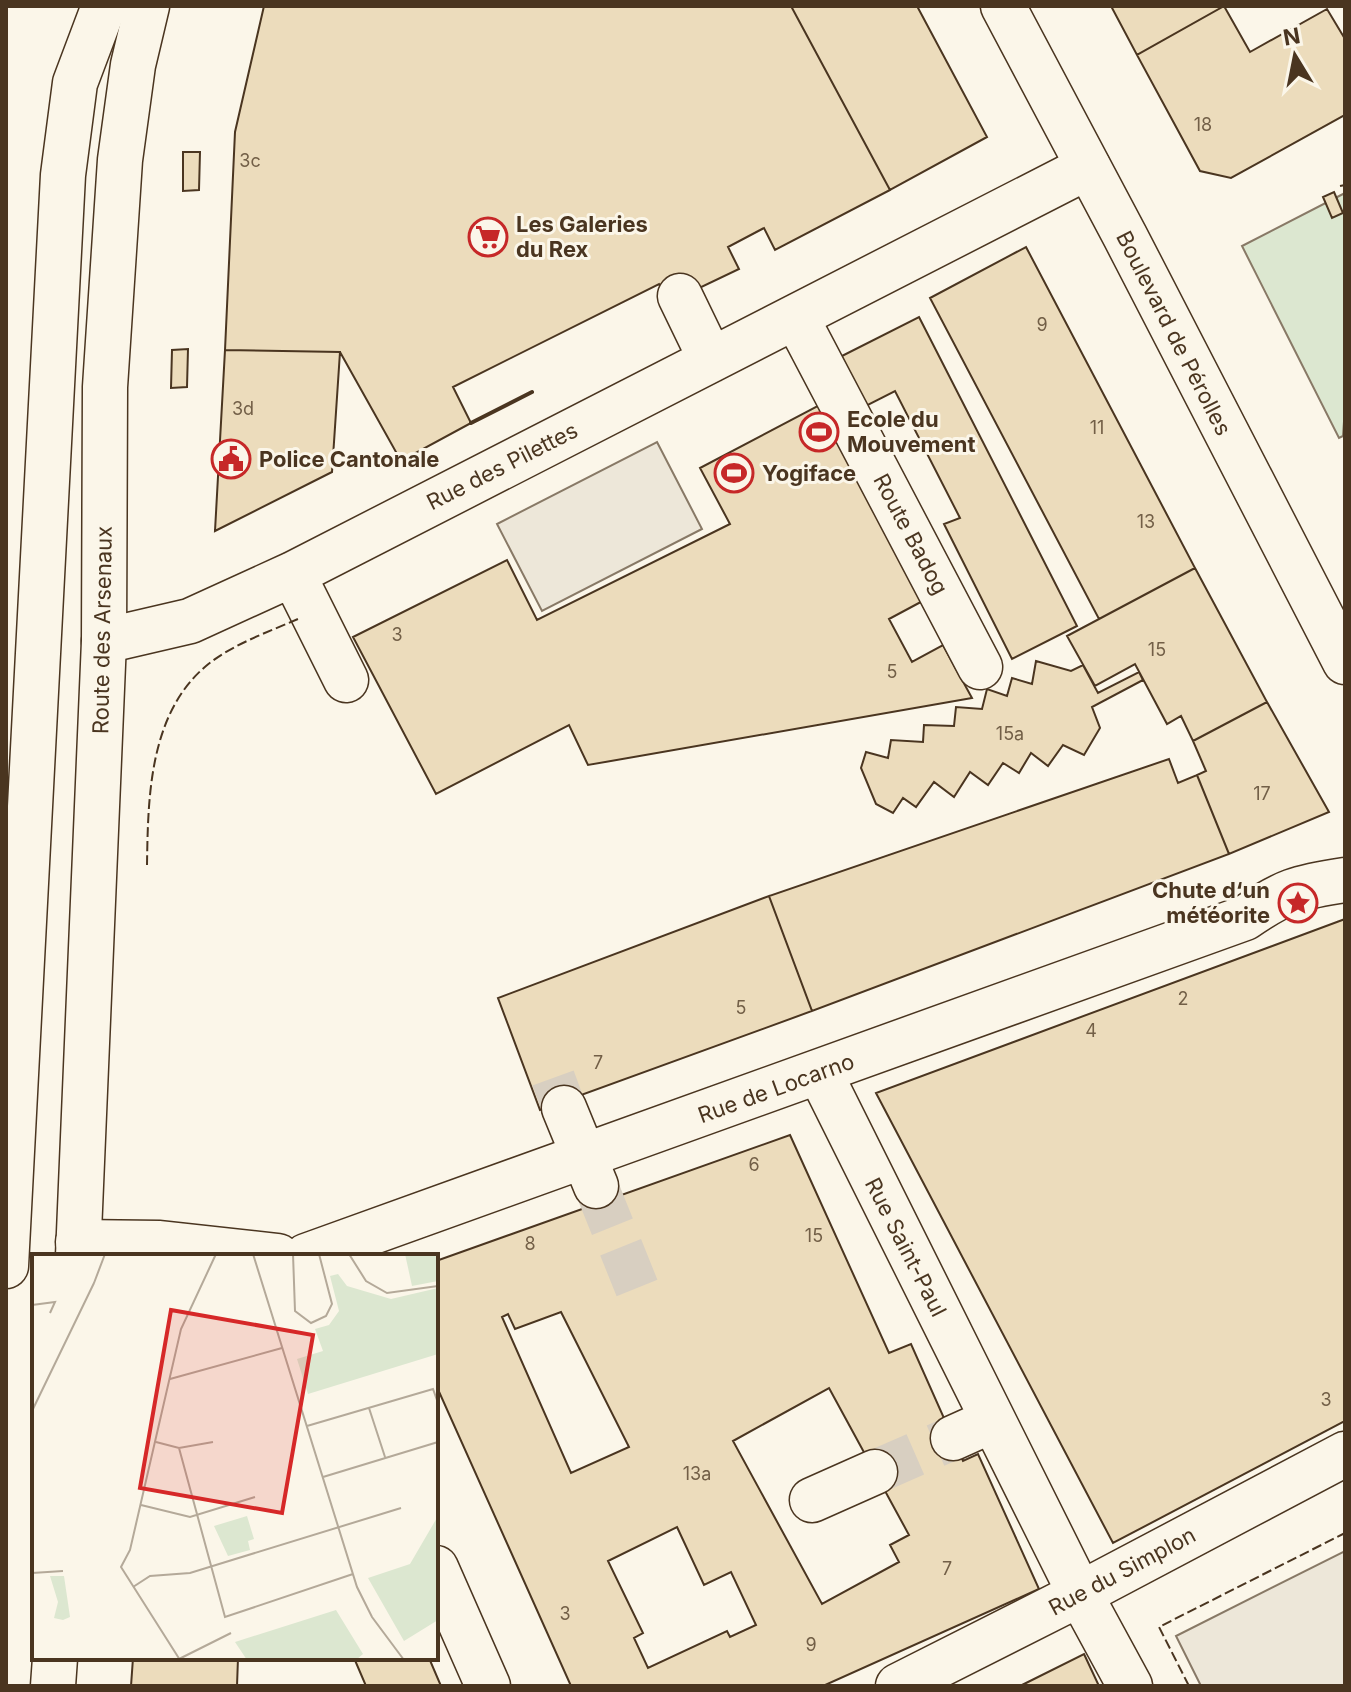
<svg xmlns="http://www.w3.org/2000/svg" width="1351" height="1692" font-family="Inter,sans-serif">
<rect width="100%" height="100%" fill="#fbf6e9"/>
<path fill="#dce7d0" stroke="#887966" stroke-width="2" d="M1345,193V407L1343,436L1339,438L1242,246Z"/>
<path fill="#ede7d9" stroke="#887966" stroke-width="2" d="M657,442L702,529L542,611L497,524Z
M1345,1551V1686H1201L1176,1636Z"/>
<path fill="#ecdcbc" stroke="#4a3520" stroke-width="2" fill-rule="evenodd" d="M264,6H791L890,190L775,250L764,228L728,247L739,269L668,303L659,284L453,387L471,423L401,461L340,352L225,350L235,132Z
M791,6H917L987,137L890,190Z
M1111,6H1224L1137,55Z
M1224,6L1250,52L1327,9L1345,39V115L1231,178L1200,171L1137,55Z
M183,152H200L199,190L183,191Z
M1334,192L1343,213L1332,218L1323,197Z
M1026,247L1195,568L1099,619L930,298Z
M919,317L1077,626L1012,659L944,524L960,518L895,391L856,411L830,362Z
M188,349L187,387L171,388L172,350Z
M225,350L340,352L332,472L215,531Z
M829,400L932,596L889,619L912,662L943,645L972,698L588,765L569,725L436,794L353,637L507,560L537,620L730,524L700,468Z
M1195,568L1267,702L1193,741L1181,716L1167,724L1135,664L1095,686L1067,636Z
M1036,661L1071,671L1083,665L1098,693L1139,672L1143,680L1092,707L1100,728L1084,755L1063,745L1048,766L1031,753L1019,773L1003,763L988,785L970,772L954,797L934,782L916,807L903,798L893,813L876,804L861,768L866,752L888,758L891,740L923,742L924,725L954,726L956,707L982,709L987,689L1007,696L1012,678L1032,684Z
M1267,702L1329,812L1229,854L1197,775L1206,771L1193,741Z
M1169,759L1178,783L1197,775L1229,854L812,1011L769,896Z
M769,896L812,1011L540,1110L498,998Z
M1345,919V1421L1113,1543L876,1093Z
M790,1135L889,1353L911,1344L963,1461L978,1454L1039,1589L823,1686H571L436,1385V1261ZM561,1312L629,1447L571,1473L502,1317L508,1314L515,1329ZM829,1388L909,1535L890,1545L899,1562L822,1604L733,1441ZM677,1527L704,1585L731,1572L756,1625L730,1637L727,1631L648,1668L634,1638L643,1633L608,1561Z
M1084,1654L1099,1686H1020Z
M133,1658H238L237,1686H131Z
M354,1658H429L441,1686H366Z"/>
<g fill="none" stroke-linecap="round" stroke-linejoin="round">
<path stroke="#d8cfc1" stroke-width="44" stroke-dasharray="44 22" stroke-linecap="butt" d="M553,1078L564,1108
M596,1186L637,1288
M875,1472L953,1438"/>
<defs>
<path id="minor" d="M680,296L711,360
M796,317L980,667
M293,574L346,680
M104,641L190,621L293,574L1088,167
M820,1073L1080,1594L1130,1686
M564,1108L596,1186
M78,1242L160,1243L278,1256
M306,1256L1245,918C1284,891 1298,887 1345,880
M6,1266L63,175L75,83L104,6
M953,1438L993,1420
M812,1500L875,1472
M436,1568L488,1686
M898,1686L1080,1594L1345,1454"/>
<path id="major" d="M1003,6L1125,236L1345,662
M78,1256L104,641L105,387L120,160L133,65L147,6
M53,1686L55,1658"/>
</defs>
<use href="#minor" stroke="#4a3520" stroke-width="47"/>
<use href="#major" stroke="#4a3520" stroke-width="47"/>
<use href="#minor" stroke="#fbf6e9" stroke-width="44"/>
<use href="#major" stroke="#fbf6e9" stroke-width="44"/>
<path stroke="#4a3520" stroke-width="2" stroke-dasharray="10 4" stroke-linecap="butt" d="M1340,186L1345,185
M147,865C148,798 149,714 206,666C231,645 268,632 298,619L299,621
M1189,1686L1159,1627L1345,1533"/>
<path stroke="#4a3520" stroke-width="4" d="M471,423L532,392"/>
</g>
<defs>
<symbol id="supermarket-ring" viewBox="-11 -11 22 22"><circle r="9.5" fill="#fbf6e9" stroke="#c62828" stroke-width="1.5"/><path d="M-6-5.5h2.5l.6 2H6L4.5 2H-2.5L-4.4-4H-6ZM-1.5 3.2a1.3 1.3 0 1 0 .1 0ZM3 3.2a1.3 1.3 0 1 0 .1 0Z" fill="#c62828"/></symbol>
<symbol id="stadium-ring" viewBox="-11 -11 22 22"><circle r="9.5" fill="#fbf6e9" stroke="#c62828" stroke-width="1.5"/><path d="M0-5a6.5 5 0 1 0 0 10a6.5 5 0 1 0 0-10ZM-3.5-1.8h7v3.6h-7Z" fill="#c62828"/></symbol>
<symbol id="civic-ring" viewBox="-11 -11 22 22"><circle r="9.5" fill="#fbf6e9" stroke="#c62828" stroke-width="1.5"/><path d="M-.6-6.5H3V-4.5H.6V-3L4-1V1h2V6H-6V1h2V-1L-.6-3ZM-1.2 2.5V6h2.4V2.5Z" fill="#c62828"/></symbol>
<symbol id="sight-ring" viewBox="-11 -11 22 22"><circle r="9.5" fill="#fbf6e9" stroke="#c62828" stroke-width="1.5"/><path d="M0-6L1.8-2.2L6-1.7L2.9 1.2L3.7 5.4L0 3.3L-3.7 5.4L-2.9 1.2L-6-1.7L-1.8-2.2Z" fill="#c62828"/></symbol>
</defs>
<g fill-rule="evenodd">
<use href="#supermarket-ring" x="466" y="215" width="44" height="44"/>
<use href="#stadium-ring" x="797" y="410" width="44" height="44"/>
<use href="#civic-ring" x="209" y="437" width="44" height="44"/>
<use href="#stadium-ring" x="712" y="451" width="44" height="44"/>
<use href="#sight-ring" x="1276" y="881" width="44" height="44"/>
</g>
<g text-anchor="middle" stroke-width="6" stroke-linejoin="round" paint-order="stroke">
<g font-size="18" fill="#725f47">
<text x="1203" y="131">18</text>
<text x="250" y="167">3c</text>
<text x="1042" y="331">9</text>
<text x="243" y="415">3d</text>
<text x="1097" y="434">11</text>
<text x="1146" y="528">13</text>
<text x="397" y="641">3</text>
<text x="1157" y="656">15</text>
<text x="892" y="678">5</text>
<text x="1010" y="740">15a</text>
<text x="1262" y="800">17</text>
<text x="1183" y="1005">2</text>
<text x="741" y="1014">5</text>
<text x="1091" y="1037">4</text>
<text x="598" y="1069">7</text>
<text x="754" y="1171">6</text>
<text x="814" y="1242">15</text>
<text x="530" y="1250">8</text>
<text x="1326" y="1406">3</text>
<text x="697" y="1480">13a</text>
<text x="947" y="1575">7</text>
<text x="565" y="1620">3</text>
<text x="811" y="1651">9</text>
</g>
<g font-size="22" font-weight="bold" fill="#4a3520" stroke="#fbf6e9" text-anchor="start">
<text x="516" y="232">Les Galeries<tspan x="516" dy="25">du Rex</tspan></text>
<text x="847" y="427">Ecole du<tspan x="847" dy="25">Mouvement</tspan></text>
<text x="259" y="467">Police Cantonale</text>
<text x="762" y="481">Yogiface</text>
<text x="1270" y="898" text-anchor="end">Chute d‘un<tspan x="1270" dy="25">météorite</tspan></text>
</g>
<g font-size="22" fill="#4a3520" stroke="#fbf6e9">
<text transform="translate(1174 333) rotate(63)" y="8">Boulevard de Pérolles</text>
<text transform="translate(502 466) rotate(-27)" y="8">Rue des Pilettes</text>
<text transform="translate(911 534) rotate(62)" y="8">Route Badog</text>
<text transform="translate(102 630) rotate(-89)" y="8">Route des Arsenaux</text>
<text transform="translate(776 1088) rotate(-20)" y="8">Rue de Locarno</text>
<text transform="translate(906 1247) rotate(63)" y="8">Rue Saint-Paul</text>
<text transform="translate(1122 1571) rotate(-28)" y="8">Rue du Simplon</text>
</g>
</g>
<g transform="translate(32 1254)">
<rect width="406" height="406" fill="#fbf6e9"/>
<path d="M373,0H406V27L380,32ZM306,20L315,32L359,45L406,34V100L276,140L265,105L291,97L283,75L297,71L307,57L298,22ZM215,262L222,285L216,287L218,296L196,302L182,272ZM406,262V366L372,387L336,324L378,310ZM18,322H32L38,363L31,366L22,364L26,348ZM304,356L331,400L324,406H215L203,388Z" fill="#dce7d0"/>
<path fill="none" stroke="#b4a999" stroke-width="2" d="M221,0L325,333L340,363L372,406M261,0L263,57L279,69L294,62L300,50L287,0M317,0L334,27L355,39L406,32M62,29L73,0M0,51L23,48L18,59M138,125L250,94M337,154L353,203M0,157L62,29M275,172L401,135L406,149M124,188L147,194L181,188M147,194L193,363L321,320M291,223L406,188M109,251L158,263L223,243M0,319L31,317M101,333L118,322L158,319L369,254M147,405L199,379M148,406L89,313L98,296L149,75L184,0"/>
<path fill="#d62828" fill-opacity="0.15" stroke="#d62828" stroke-width="4" d="M139,56L281,81L250,259L108,234Z"/>
<rect width="406" height="406" fill="none" stroke="#4a3520" stroke-width="4"/>
</g>
<rect width="1351" height="1692" fill="none" stroke="#4a3520" stroke-width="16"/>
<g transform="translate(1295 56) rotate(350)" stroke="#fbf6e9" stroke-width="6" paint-order="stroke">
<path d="M0-6L14 30L0 20L-14 30Z" fill="#4a3520"/>
<text y="-12" font-size="22" font-weight="bold" text-anchor="middle" fill="#4a3520">N</text>
</g>
</svg>
